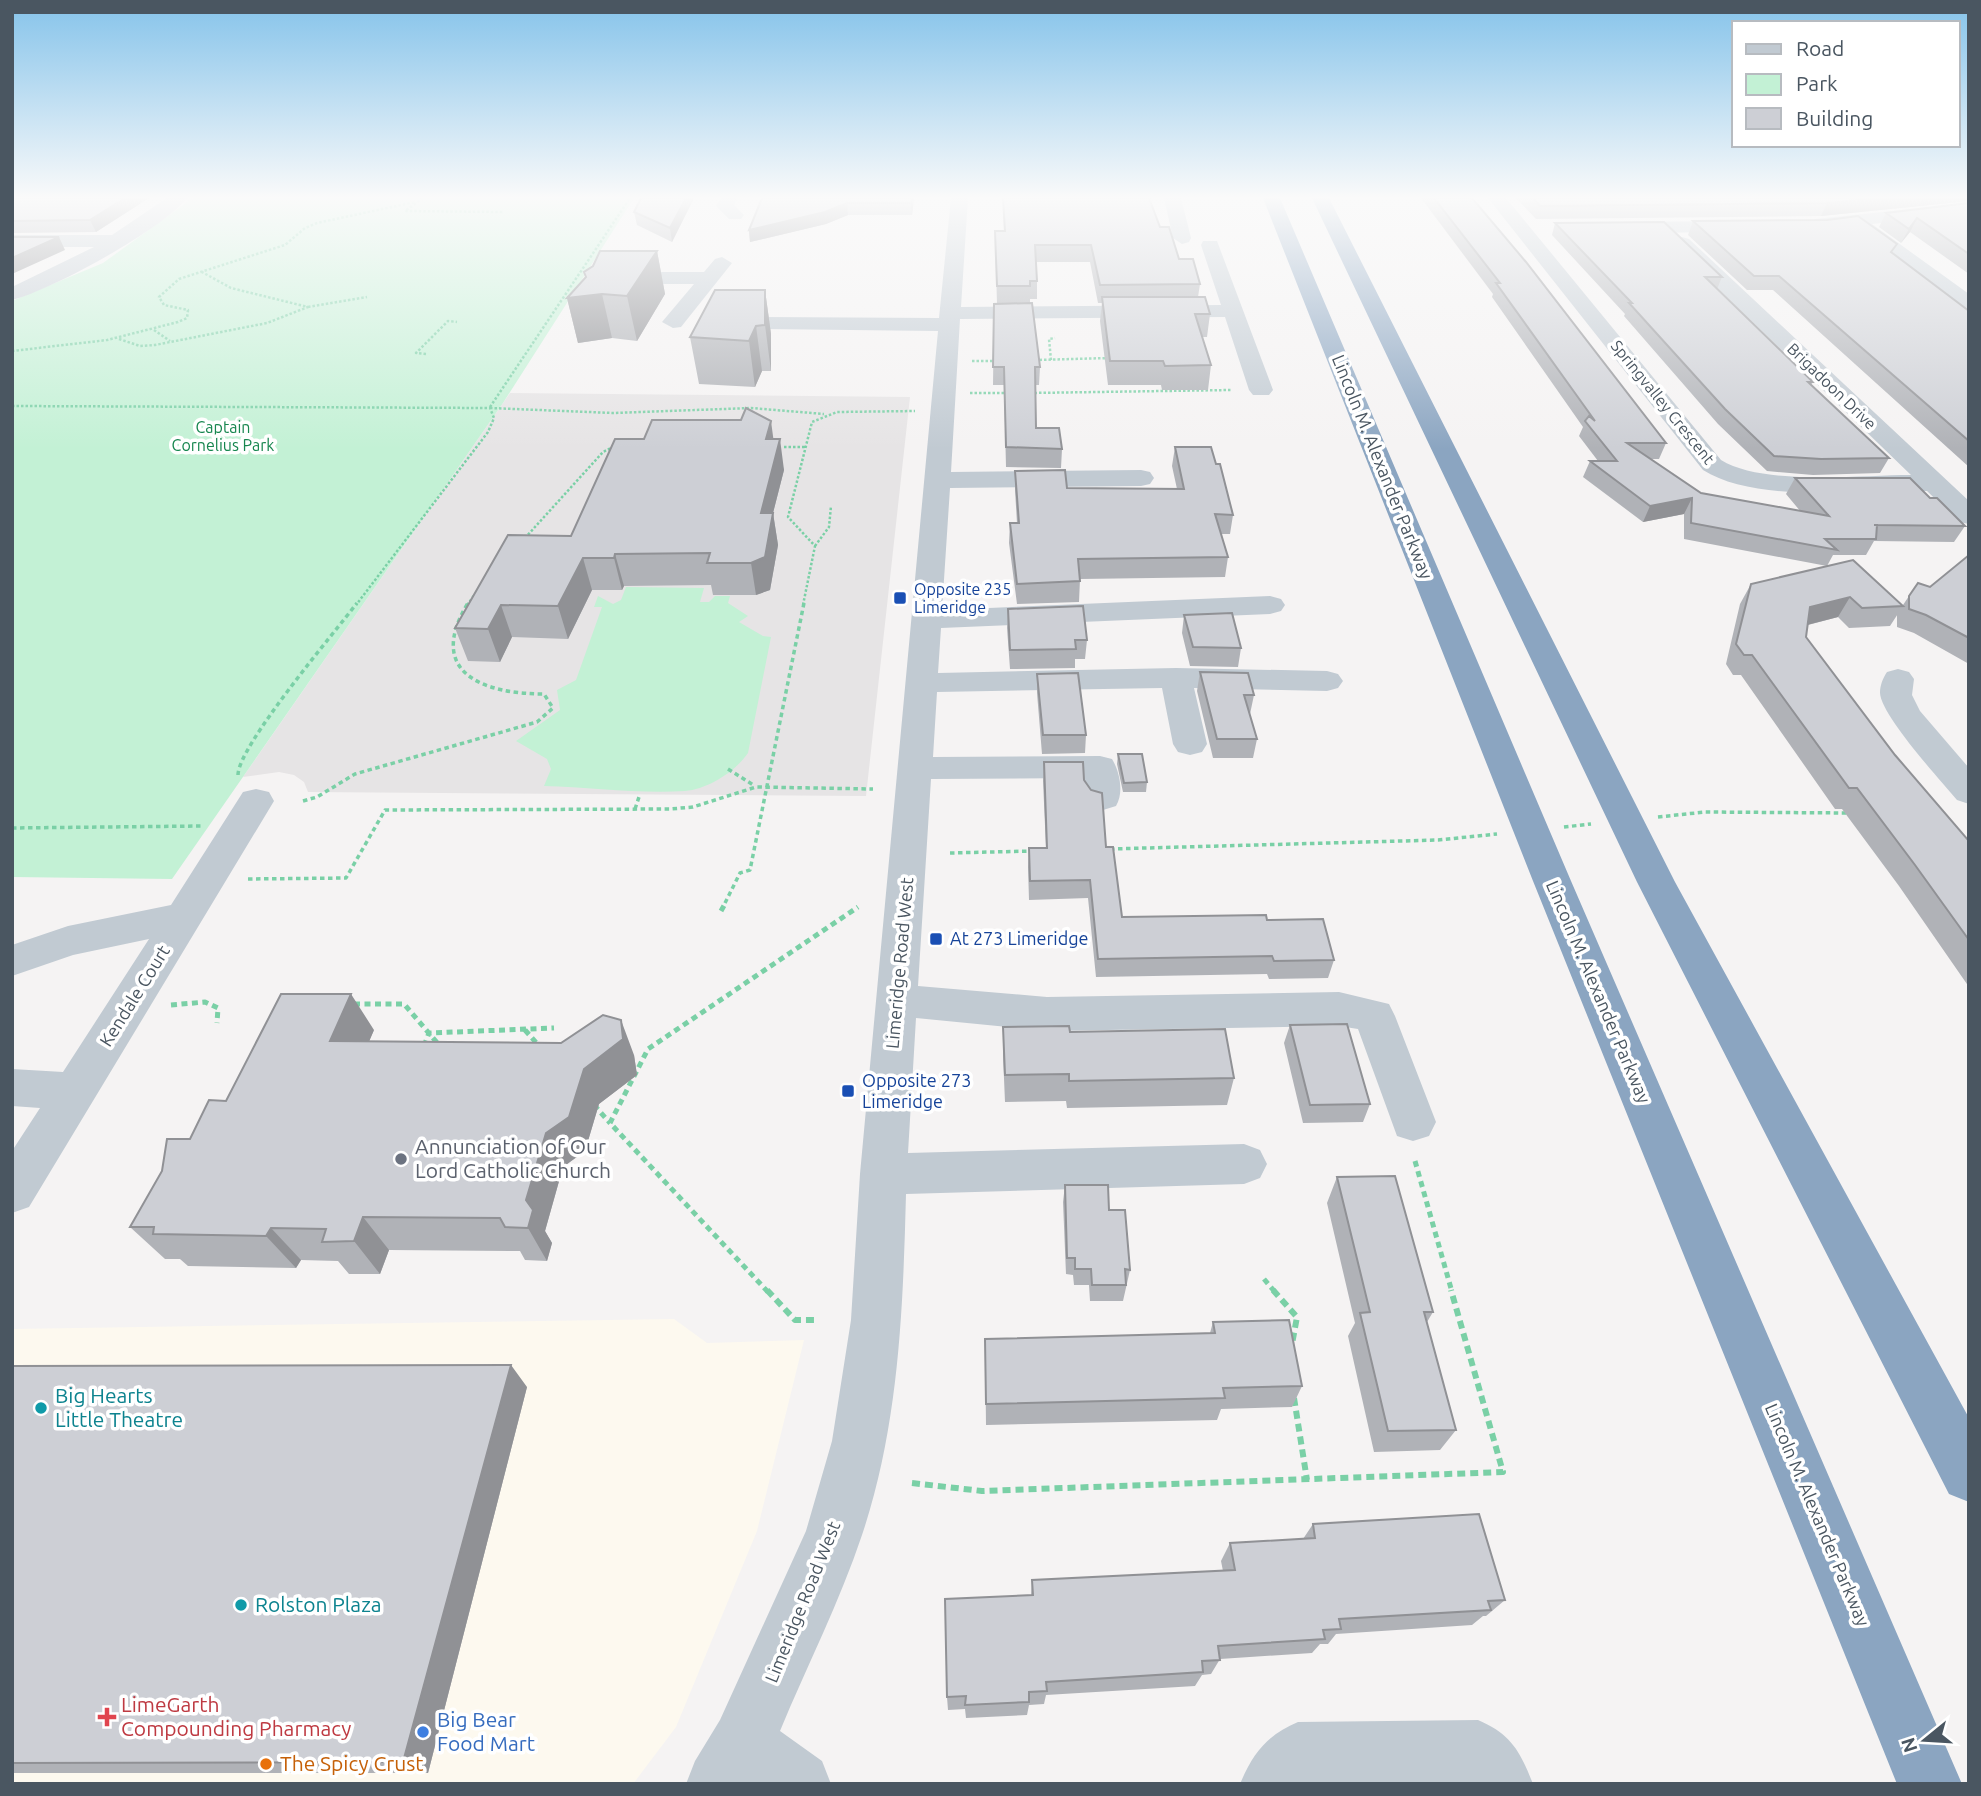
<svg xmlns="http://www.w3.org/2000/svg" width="1981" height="1796" font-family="Ubuntu,sans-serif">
<rect width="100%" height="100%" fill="#f5f3f3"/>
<path fill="#fdf9ef" d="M674,1319L707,1343L804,1340L757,1531L676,1727L633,1784H12V1329Z"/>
<path fill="#e6e4e5" d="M510,393L910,397L866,796L308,792L304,782L294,775L279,772L243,777Z"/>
<path fill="#c3f1d5" d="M193,198H634L503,403L172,879L12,877V301L103,263Z
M626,587L704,588L700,602H709L715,596H730L728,603L748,616L739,622L763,636L771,637L748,753C735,772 708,789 685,791C639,794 590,787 544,786L551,769L547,759L516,741L560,710L557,690L576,680L602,607H594L598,596L613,604L621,600Z"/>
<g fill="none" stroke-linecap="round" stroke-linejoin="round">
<path stroke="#7ad0a6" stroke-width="2.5" stroke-dasharray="2.5 2" stroke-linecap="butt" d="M423,198L405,211L503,212
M308,307L367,297
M154,330L170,341
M119,339L140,346L155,345L267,323L308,307L231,288L202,272
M12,351L107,340L178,322L187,318L188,310L164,305L159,297L179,279L285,245L305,228L317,223L415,202
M426,354L416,353L448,321L457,322
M1035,360L1110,358
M1051,360L1049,339L1055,338
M972,361H998
M970,393H1007
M1030,393L1231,390
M12,406L490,408L494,418L488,432L356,605
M490,407L630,198
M490,408L613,413L751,408L824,414
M784,447H806
M525,538L603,452L613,447
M815,546L829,527L831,506
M467,605L479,589
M803,605L815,546L788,517L812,422L837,412L915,411"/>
<path stroke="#7ad0a6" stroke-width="3.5" stroke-dasharray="4.5 3.5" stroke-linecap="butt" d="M728,769L755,786
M238,775C238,746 335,632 357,603
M303,801L317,797L355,774L537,722L553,708L544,694C484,694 425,673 468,603
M635,809L639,797
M1658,817L1705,812L1849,813
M1564,827L1591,824
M12,828L203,826
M1110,849L1438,840L1497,834
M950,853L1032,851
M248,879L346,878L385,810L670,809L693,807L756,787L873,789
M725,903L740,873L750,870L804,603"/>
<path stroke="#7ad0a6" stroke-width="5" stroke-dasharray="6 4.5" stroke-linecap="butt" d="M721,911L726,902
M354,1004H404L439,1045
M171,1005L205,1002L218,1008L217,1023
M525,1030L540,1047
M424,1046L429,1033L554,1028
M594,1105L610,1123
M1415,1161L1452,1292
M1264,1279L1275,1292
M768,1292L610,1123L648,1049L858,907"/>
<path stroke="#7ad0a6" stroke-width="6" stroke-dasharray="8 5" stroke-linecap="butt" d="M767,1290L795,1320H817
M1273,1290L1297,1317L1292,1344
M1294,1398L1307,1480
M912,1483L982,1491L1503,1472L1451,1290"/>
<path fill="#c1cad2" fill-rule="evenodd" d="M167,198H187C163,229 52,290 12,300V287L94,247H12V235H112Z
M721,198H737L734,205L744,215L741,219H729L716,206Z
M951,198H968L961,307L1221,305L1201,245L1203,241H1217L1273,390L1269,395H1253L1249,390L1225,317L960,319L951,472L1141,470L1150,472L1154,478L1150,484L1141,486L950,488L942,610L1270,596L1281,599L1285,605L1281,611L1270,614L941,628L938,673L1176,668L1327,671L1338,674L1343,681L1338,688L1327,691L1194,688L1207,744L1202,752L1190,755L1178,752L1173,744L1162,688L937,692L933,757L1100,756L1112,759C1120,772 1124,793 1116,806L1103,810L1090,806L1085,798L1084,778L931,779L918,986L1047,997L1339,992L1389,1004L1395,1016L1436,1122L1429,1136L1413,1141L1397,1136L1358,1029L1339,1026L1047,1031L916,1018L908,1153L1244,1144L1260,1150L1267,1164L1260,1178L1244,1184L906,1194C903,1309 899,1425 862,1535C840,1601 807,1666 780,1731L822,1761L831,1784H686L695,1761L720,1720L806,1531L832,1441L851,1320L860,1174L938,331L753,329L742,323L753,317L939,318Z
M1164,198H1181L1191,238L1189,242L1182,244L1173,238Z
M1488,198H1506L1721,460C1763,486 1860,475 1911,475L1675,247L1673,243L1682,237L1689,239L1969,501V524L1959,522L1927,491C1866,491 1754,503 1703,470Z
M1969,203V213L1872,224L1969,294V310L1962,308L1851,226L1815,231L1806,225L1815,219Z
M1741,221L1748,223L1750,227L1748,231L1616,234L1607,228L1616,222Z
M722,257L732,263L681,327L673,328L662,322L694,284H641L631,278L641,272H704L715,259Z
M1898,669L1909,672L1914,679L1912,695L1920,711L1969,768V804L1957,800C1940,780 1881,715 1880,693C1880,685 1883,678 1887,672Z
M256,789L269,792L274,801L29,1207L12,1213V1151L40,1108L12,1106V1069L63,1072L149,939L73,955L12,976V945L68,926L171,905L243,792Z
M1478,1720C1511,1734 1520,1751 1533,1784H1240C1253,1753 1267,1735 1298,1722Z"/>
<path fill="#8ba5c1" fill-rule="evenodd" d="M1263,198H1280L1571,881L1962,1784H1897L1533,881Z
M1312,198H1329L1675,882L1969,1418V1502L1949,1494L1637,882Z"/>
</g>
<path fill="#b0b2b7" d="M12,198H149L96,232L12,233Z
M641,198H694L672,242L637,225L634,212Z
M762,198H914L912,215H848L826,224L750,242L749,230Z
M1003,198H1149L1160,227L1179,259L1200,284L1198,297L1210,314L1207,337H1202L1211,365L1208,390H1162L1161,385H1108L1100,321L1102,303H1098L1090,262H1036L1037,281V299H1030V303L1040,367L1039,385H1036V428L1062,449L1061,468L1006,467L1004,385H993L994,304H997L995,231H1004Z
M1421,198H1472L1666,443L1659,459H1650L1701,493L1801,512L1786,494L1795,478L1930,498L1965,526L1954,542L1874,541L1866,555H1833L1827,566L1903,606L1890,626L1849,628L1838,617L1808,625L1806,637L1895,755L1969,841V987L1899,886L1842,809H1835L1741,675H1733L1726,664L1740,604L1751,584L1827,566L1684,539V514L1643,522L1583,477L1590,461H1598L1579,436L1583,427L1492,297L1493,294Z
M1516,198H1969V201L1821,216L1536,219Z
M1969,203V274L1910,232L1901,243L1879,227L1886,213Z
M1827,220L1892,253L1969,311V467L1773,290H1747L1688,235L1693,221Z
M1555,223L1722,277L1717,289L1813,382L1811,385L1889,458L1880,473L1813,475L1767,471L1718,424L1624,316L1625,314L1552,235Z
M657,251L665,294L637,341L612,338L578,343L567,298L586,278L584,272Z
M765,290L771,334V371H762L755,387L699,384L690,337Z
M773,439L784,470L773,513L778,545L770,590L756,595H713L711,585L624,586L622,590H592L568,639L512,637L500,662L468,661L455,628L571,536Z
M1175,447L1216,464L1233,515L1230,534H1221L1228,557L1225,577L1080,579L1079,602L1017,604L1009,543L1010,523H1017L1015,490V471L1067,488L1177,489L1172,466Z
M1969,555V664L1914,633L1897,627V614L1909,596L1930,587Z
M1008,609L1087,640L1085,659H1075V668L1010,669L1007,628Z
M1184,615L1241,648L1238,667L1190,666L1182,633Z
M1200,672L1254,695L1250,714H1249L1257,739L1253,758H1213L1197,691Z
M1037,674L1086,735L1085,753L1042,754L1037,693Z
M1118,754L1147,782L1146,792H1123L1117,764Z
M1044,762L1084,780L1106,847L1122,917L1267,920L1334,960L1328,978L1269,979L1267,974L1096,977L1088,898L1029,900L1028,867L1029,848H1046L1043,781Z
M1290,1025L1370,1104L1363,1122L1303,1123L1284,1043Z
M1003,1027L1070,1032L1234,1078L1227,1105L1067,1108L1066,1101L1005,1102L1003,1055Z
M374,1030L369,1041L634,1055L637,1075L599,1104L585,1151L563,1167L545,1231L552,1243L547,1261L525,1260L520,1251L389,1250L380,1274H349L338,1261L301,1260L296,1268L188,1266L180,1259H165L130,1227L190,1139L226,1101Z
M1337,1177L1433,1312L1427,1322L1456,1430L1440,1450L1374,1452L1348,1336L1355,1323L1327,1203Z
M1065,1185L1109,1210L1130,1270L1123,1301H1090L1089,1285H1074L1073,1275L1066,1274L1063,1202Z
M1213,1322L1302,1386L1292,1407L1221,1409L1217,1420L986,1425L985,1339L1210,1333Z
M12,1366L527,1387L428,1773H12Z
M1313,1524L1505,1600L1486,1616H1483L1472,1625L1336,1634L1328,1644H1320L1312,1653L1220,1659L1211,1674L1202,1675L1195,1686L1046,1695L1044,1704L1029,1705L1027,1715L966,1718L965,1709L948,1710L947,1697L1031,1595L1032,1580L1223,1571L1221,1561L1230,1543L1303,1539Z"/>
<path fill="#909195" d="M125,198H149L96,232L90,220Z
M686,198H694L672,242L670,228Z
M912,198H914L912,215L911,203Z
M1881,198H1969V201L1821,216L1827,203Z
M847,203L848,215L826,224L750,242L749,230Z
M1917,218L1910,232L1901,243L1909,229Z
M59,237L65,250L12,274V258Z
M657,251L665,294L637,341L627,296Z
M765,290L771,334V371L765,325Z
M602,294L612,338L578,343L567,298Z
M756,326L762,371L755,387L749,341Z
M771,421L775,451L766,439Z
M780,439L784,470L773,513L778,545L770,590L756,595L751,563L761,513Z
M1692,498L1684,514L1643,522L1650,506Z
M615,554L624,586L622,590L614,558Z
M583,558L592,590L568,639L558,606Z
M1850,597L1838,617L1799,627L1810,607Z
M501,605L512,637L500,662L488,629Z
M351,994L374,1030L354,1077L330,1041Z
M621,1020L634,1055L637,1075L599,1104L585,1151L563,1167L545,1231L552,1243L547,1261L528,1228L526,1200L546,1133L584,1069Z
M363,1217L389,1250L380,1274L354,1241Z
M271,1228L301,1260L296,1268L266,1236Z
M511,1365L527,1387L428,1773L403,1762Z"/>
<path fill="#cdcfd5" stroke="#909195" stroke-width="2" d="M12,198H125L90,220L12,221Z
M641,198H686L670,228L634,212Z
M762,198H912L911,203H847L825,212L749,230Z
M1003,198H1149L1160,227H1169L1179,259H1193L1200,284L1100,285L1091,245H1035L1037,281H1030V286H997L995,231H1005Z
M1434,198H1472L1526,262L1666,443H1627L1701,493L1829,516L1795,478H1910L1930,498H1937L1965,526L1874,525H1877L1876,539H1825L1837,550L1691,523L1692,498L1650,506L1590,461H1617L1585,421L1589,416L1595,421L1496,283H1500Z
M1533,198H1881L1827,203L1540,206Z
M1969,203V254L1917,218L1909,229L1886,213Z
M1858,216L1897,244L1891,252L1969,311V441L1779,276H1754L1693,221L1827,220Z
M1664,222L1722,277H1705L1813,382H1808L1889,458L1821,459L1774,456L1725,409L1629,303H1632L1555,223Z
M12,237H59L12,258Z
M600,251H657L627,296L602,294L567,298L586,277L584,272L593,266Z
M715,290H765V325L756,326L749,341L690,337Z
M1102,297H1205L1210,314H1195L1211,365L1165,366L1163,361H1110Z
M1032,303L1040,367H1035L1036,428H1059L1062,449L1006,447L1004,367H993L994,304Z
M746,408L771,421L766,439H780L761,513H773L765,557L751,563H707L710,553L615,554L614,558H583L558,606L501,605L488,629L455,628L508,535L571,536L615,439H644L652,420H741Z
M1175,447H1211L1216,464H1220L1233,515L1215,514L1228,557L1078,559L1080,581L1017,584L1010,523H1019L1015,471L1065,470L1067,488L1184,489Z
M1969,555V638L1926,615L1909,609V596L1918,583L1930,587Z
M1853,560L1903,606L1862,608L1850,597L1810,607L1806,637L1895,755L1969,841V940L1915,865L1857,788H1849L1752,655H1744L1736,644L1751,584Z
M1083,606L1087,640H1075L1076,649L1010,650L1008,609Z
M1232,613L1241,648L1193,647L1184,615Z
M1200,672L1248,673L1254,695H1244L1257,739H1217Z
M1078,673L1086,735H1043L1037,674Z
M1118,754H1142L1147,782L1124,783Z
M1044,762H1083L1084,780L1091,790L1102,793L1106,847H1113L1122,917L1266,915L1267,920L1323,919L1334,960L1274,961L1272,956L1098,959L1090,880L1030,881L1029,848H1047Z
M281,994H351L330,1041L561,1043L603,1015L621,1020L623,1039L584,1069L569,1117L546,1133L526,1200L533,1210L528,1228L505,1227L500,1218L363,1217L354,1241L322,1242L326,1229L271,1228L266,1236L153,1234L154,1227H130L162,1171L167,1139H190L209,1100L226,1101Z
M1347,1024L1370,1104L1310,1105L1290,1025Z
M1069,1026L1070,1032L1225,1029L1234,1078L1069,1081V1074L1005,1075L1003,1027Z
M1395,1176L1433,1312H1424L1456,1430L1388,1431L1360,1313L1370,1312L1337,1177Z
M1065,1185H1108L1109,1210H1125L1130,1270L1125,1269L1126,1285H1092L1091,1269H1075V1258H1067Z
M1289,1320L1302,1386L1223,1388L1225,1398L986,1404L985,1339L1215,1333L1213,1322Z
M511,1365L403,1762L12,1763V1366Z
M1479,1514L1505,1600L1488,1601L1491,1610L1339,1619L1341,1629L1323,1630L1325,1639L1218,1646L1220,1660L1202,1661L1203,1672L1046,1682L1047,1691L1029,1692V1702L965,1705L966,1696L947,1697L945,1599L1033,1595L1032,1580L1235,1570L1230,1543L1315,1538L1313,1524Z"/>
<linearGradient id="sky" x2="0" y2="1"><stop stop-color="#85c3ea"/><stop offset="0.44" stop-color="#fafafa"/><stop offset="1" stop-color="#fafafa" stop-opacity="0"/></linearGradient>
<rect width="1981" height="449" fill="url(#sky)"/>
<g fill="#1a4fb4" stroke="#fff" stroke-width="2.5">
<rect x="893" y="591" width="14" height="14" rx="3.5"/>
<rect x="929" y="932" width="14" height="14" rx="3.5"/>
<rect x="841" y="1084" width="14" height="14" rx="3.5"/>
</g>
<circle fill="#6b7280" stroke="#fff" stroke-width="2.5" cx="401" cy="1159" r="7"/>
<g fill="#0f9aa8" stroke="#fff" stroke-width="2.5">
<circle cx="41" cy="1408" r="7"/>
<circle cx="241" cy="1605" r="7"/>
</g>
<path fill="#e0444e" stroke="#fff" stroke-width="2.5" d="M103.5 1706.5h7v7h7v7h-7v7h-7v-7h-7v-7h7z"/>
<circle fill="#3f7fe0" stroke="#fff" stroke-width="2.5" cx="423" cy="1732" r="7"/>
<circle fill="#e8710a" stroke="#fff" stroke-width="2.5" cx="266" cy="1764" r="7"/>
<g text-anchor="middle" stroke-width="7" stroke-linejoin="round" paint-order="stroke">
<g font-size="16" fill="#4a5661" stroke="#fff">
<text transform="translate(1832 386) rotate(44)" y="6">Brigadoon Drive</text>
<text transform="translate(1663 402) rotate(51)" y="6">Springvalley Crescent</text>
</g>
<g font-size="16" fill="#17864f" stroke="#fff">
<text x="223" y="433">Captain<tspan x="223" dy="18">Cornelius Park</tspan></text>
</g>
<g font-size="16" fill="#164399" stroke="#fff" text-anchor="start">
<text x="914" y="595">Opposite 235<tspan x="914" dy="18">Limeridge</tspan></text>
</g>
<g font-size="18" fill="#4a5661" stroke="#fff">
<text transform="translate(1382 467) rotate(68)" y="6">Lincoln M. Alexander Parkway</text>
<text transform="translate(900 963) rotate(-85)" y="6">Limeridge Road West</text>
<text transform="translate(1598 992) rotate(67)" y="6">Lincoln M. Alexander Parkway</text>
<text transform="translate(135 996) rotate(-58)" y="6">Kendale Court</text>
<text transform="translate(1817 1515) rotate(67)" y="6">Lincoln M. Alexander Parkway</text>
<text transform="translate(803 1602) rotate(-68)" y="6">Limeridge Road West</text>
</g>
<g font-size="18" fill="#164399" stroke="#fff" text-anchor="start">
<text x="950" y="945">At 273 Limeridge</text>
<text x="862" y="1087">Opposite 273<tspan x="862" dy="21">Limeridge</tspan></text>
</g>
<g font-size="21" fill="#5b616d" stroke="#fff" text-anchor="start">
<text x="415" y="1154">Annunciation of Our<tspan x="415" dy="24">Lord Catholic Church</tspan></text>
</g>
<g font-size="21" fill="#0d838f" stroke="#fff" text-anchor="start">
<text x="55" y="1403">Big Hearts<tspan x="55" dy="24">Little Theatre</tspan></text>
<text x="255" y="1612">Rolston Plaza</text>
</g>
<g font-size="21" fill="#be3a42" stroke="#fff" text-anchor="start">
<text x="121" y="1712">LimeGarth<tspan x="121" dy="24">Compounding Pharmacy</tspan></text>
</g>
<g font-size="21" fill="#366cbe" stroke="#fff" text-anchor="start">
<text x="437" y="1727">Big Bear<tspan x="437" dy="24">Food Mart</tspan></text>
</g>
<g font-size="21" fill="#c56008" stroke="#fff" text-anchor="start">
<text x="280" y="1771">The Spicy Crust</text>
</g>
</g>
<rect width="1981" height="1796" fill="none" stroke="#4a5661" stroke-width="28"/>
<rect x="1732" y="21" width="228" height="126" fill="#ffffff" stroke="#b7bbc0" stroke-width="2"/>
<rect x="1746" y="44" width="35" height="10" fill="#c1cad2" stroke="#b7bbc0" stroke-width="2"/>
<text x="1796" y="56" font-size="21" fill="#4a5661">Road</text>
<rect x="1746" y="74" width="35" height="21" fill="#c3f1d5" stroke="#b7bbc0" stroke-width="2"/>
<text x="1796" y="91" font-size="21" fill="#4a5661">Park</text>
<rect x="1746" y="108" width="35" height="21" fill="#cdcfd5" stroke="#b7bbc0" stroke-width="2"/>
<text x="1796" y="126" font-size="21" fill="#4a5661">Building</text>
<g transform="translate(1925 1740) rotate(252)" stroke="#ffffff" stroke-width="5" paint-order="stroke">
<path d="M0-5L12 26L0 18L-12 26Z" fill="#4a5661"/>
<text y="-10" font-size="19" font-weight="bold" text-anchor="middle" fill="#4a5661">N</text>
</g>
</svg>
